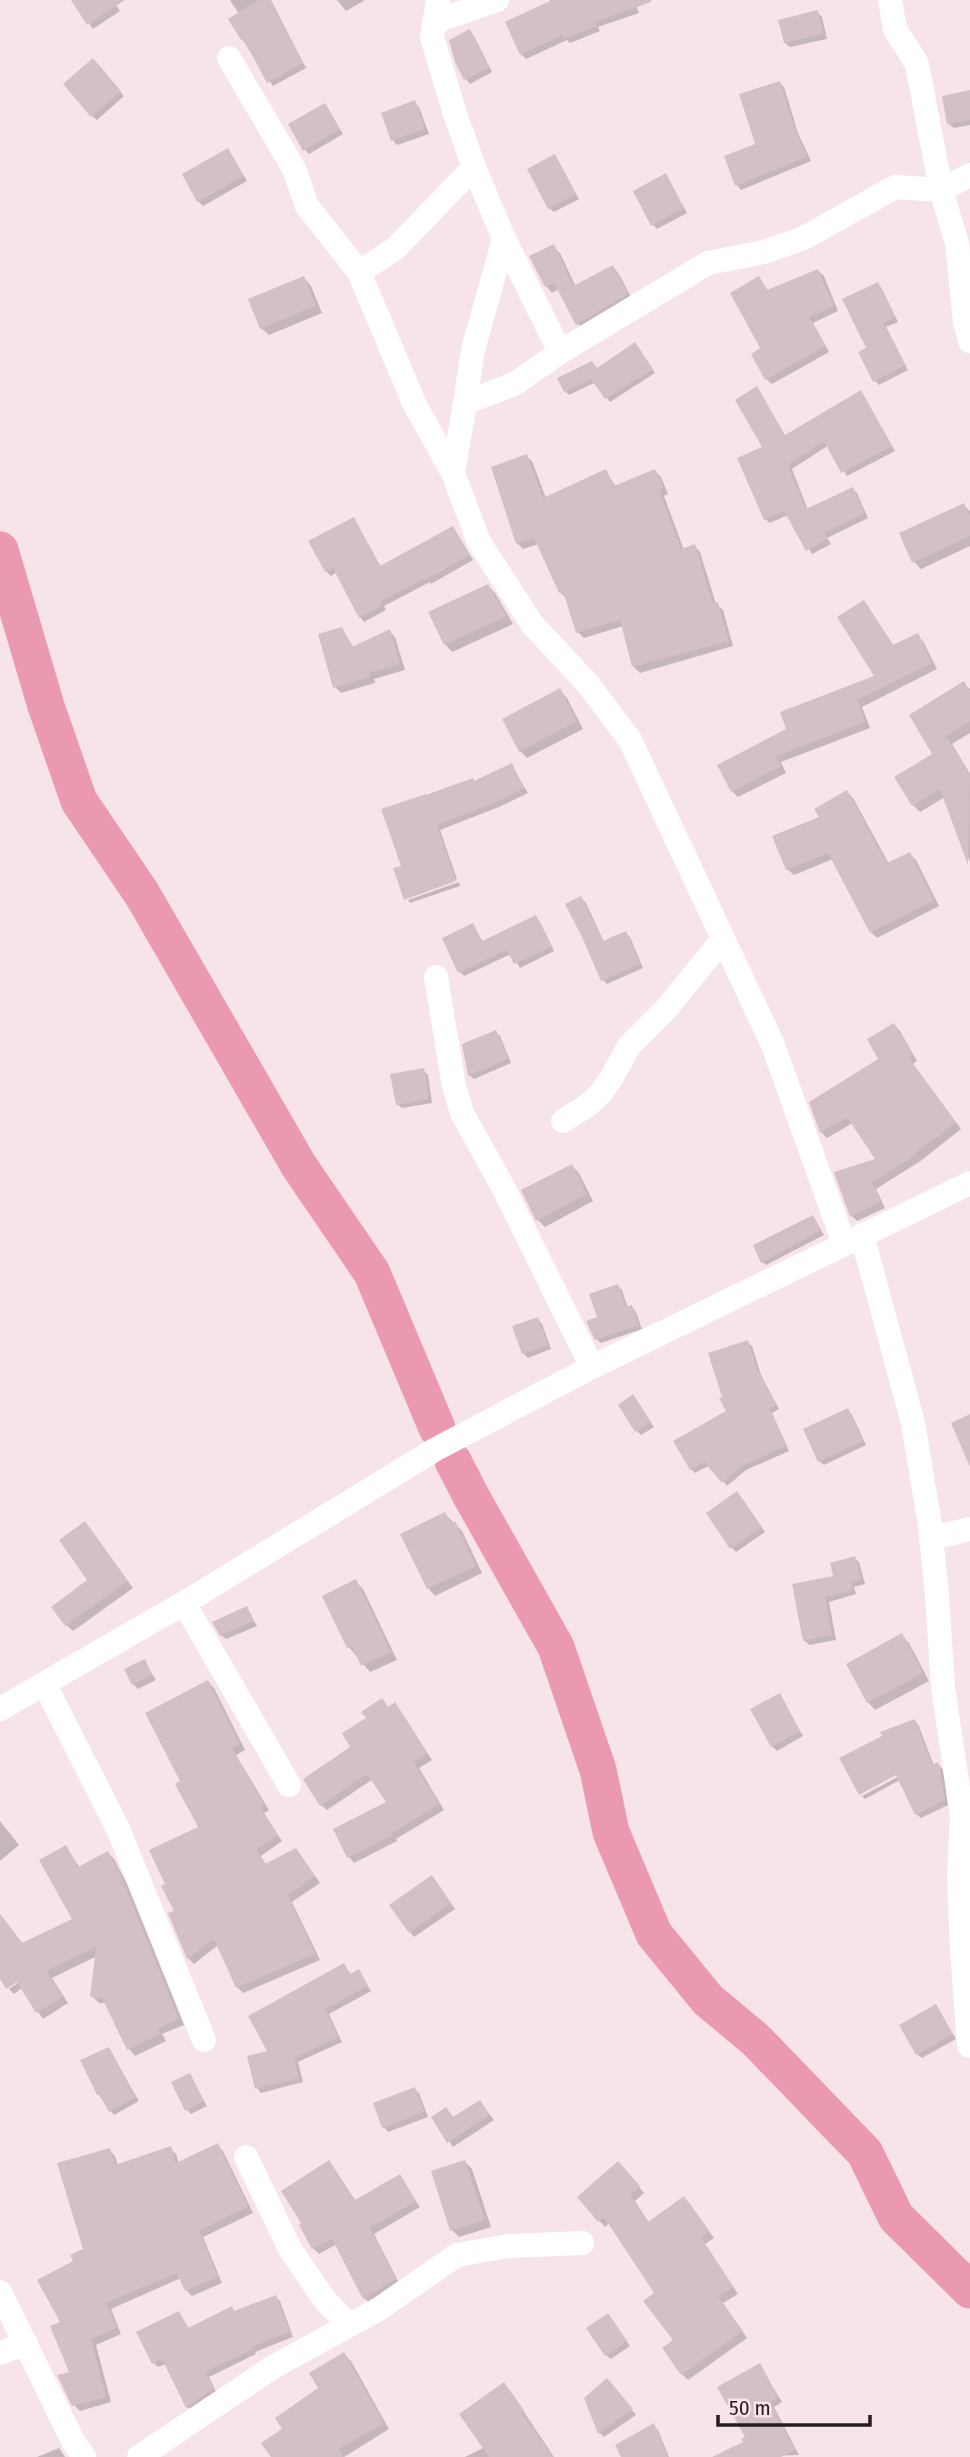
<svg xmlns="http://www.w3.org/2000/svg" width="970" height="2457" font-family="'Fira Sans Condensed',sans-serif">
<rect width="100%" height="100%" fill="#f7e4e8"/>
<path fill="#0003" d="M73,0H112L120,11L93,29Z
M230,0H271L306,68L273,86L242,39L239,14Z
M337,0H365L346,11Z
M550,0H634L639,13L598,27L600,31L570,43L567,40L526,59L521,54L551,2Z
M817,12L822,17L827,39L790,47L785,43Z
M470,32L474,36L492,72L470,84L466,79Z
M97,65L124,96L97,120L92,116Z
M780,83L784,87L798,133L811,161L741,190L737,185L726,157L757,145Z
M970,92V125L954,128L949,124Z
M414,102L419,107L429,134L397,145L393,140Z
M325,105L343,134L309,154L304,149Z
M228,150L247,181L203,206L198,201Z
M555,156L579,199L554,212L549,208Z
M665,175L687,213L657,229L653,225Z
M553,247L560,253L576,287L613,267L619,274L633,301L584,330L578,324L559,289L552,293L546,286Z
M818,271L824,276L838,311L813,323L829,352L772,384L766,379L763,349L759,279L769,292Z
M304,278L311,286L322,313L269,335L261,328Z
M878,284L882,289L898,322L886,327L908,370L879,385L875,381L868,348Z
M638,348L655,373L610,402L594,383L569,395L565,391Z
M757,389L786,437L861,392L895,451L847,476L829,445L792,469L808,510L852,489L857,493L868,518L827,538L831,544L812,554L788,515L770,523L765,519V448Z
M526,456L532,461L546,498L606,471L616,487L655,471L661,477L668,494L664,496L684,550L694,546L700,552L716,604L723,610L733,646L640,673L634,667L623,626L584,638L578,632L566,598L560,592L539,544L523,549L517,543Z
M963,505L970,511V546L921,569L914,562Z
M354,519L381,567L453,528L473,560L431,584L430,582L384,606L386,610L364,622L360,617L337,572L331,576L326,571Z
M488,586L495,593L513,624L452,652L445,644Z
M864,602L894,646L917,635L923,641L937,669L862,707L870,728L781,762L786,773L738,797L732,791L788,730L877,677Z
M342,629L354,648L389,631L395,637L405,670L374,679L375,683L341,693L335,687Z
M964,684L970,689V733L952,744L970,774V862L945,797L920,812L913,805Z
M560,691L567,698L583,729L527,758L520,751Z
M511,765L528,793L499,807L440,830L457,879L406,897L403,867L384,810L476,783Z
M847,792L853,798L889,864L910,854L916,860L939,906L877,938L871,932L833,859L794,875L787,869L821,818Z
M459,882L460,886L410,903L408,900Z
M581,898L586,903L604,942L626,933L630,937L643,968L607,984L603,980Z
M536,917L540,922L554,951L520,968L511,954L464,976L460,972L473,925L483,942Z
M894,1025L900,1031L917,1061L913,1064L961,1129L922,1160L876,1189L885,1208L857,1221L852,1216L877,1160L853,1123L827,1138L822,1133L811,1103L880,1059Z
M495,1032L500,1036L511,1063L474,1079L469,1075Z
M423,1070L428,1075L432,1103L402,1108L397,1104Z
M572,1166L579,1173L593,1201L545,1227L538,1220Z
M812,1217L824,1235L766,1265L762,1262Z
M617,1286L622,1290L628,1308L632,1307L636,1312L642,1329L601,1343L596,1339L600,1318Z
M538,1319L542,1324L551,1349L528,1358L523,1353Z
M747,1342L752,1346L761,1375L779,1409L772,1413L789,1451L746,1470L727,1486L710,1465L695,1473L691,1469L728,1412Z
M637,1401L654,1427L641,1435L637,1431Z
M848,1410L852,1415L866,1445L824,1465L819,1461Z
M741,1498L765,1532L736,1552L732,1548Z
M445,1514L462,1531L482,1573L435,1596L428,1588Z
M85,1523L133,1588L73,1631L66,1625L90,1581Z
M854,1558L859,1562L865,1584L854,1587L856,1594L829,1602L836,1640L809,1645L804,1640L794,1586L836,1578Z
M356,1582L363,1589L397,1660L370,1672L349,1647L325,1597Z
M247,1608L257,1626L226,1639L221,1635Z
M902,1636L909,1643L929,1681L875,1710L868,1702Z
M144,1661L156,1680L138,1689L133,1684Z
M208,1682L214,1688L245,1750L236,1755L269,1810L264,1813L282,1841L261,1856L266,1865L301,1856L320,1883L292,1902L320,1960L243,1993L237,1987L218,1945L194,1964L188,1958L177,1912L200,1827L183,1782Z
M779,1695L803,1736L777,1751L772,1746Z
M382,1701L389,1708L395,1704L400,1710L432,1760L419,1768L444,1810L396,1839L397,1841L354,1863L349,1857L335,1830L388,1803L373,1779L327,1810L321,1805L368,1719Z
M915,1721L919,1726L934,1766L938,1764L943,1770L948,1805L921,1818L916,1814L900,1780L865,1799L862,1796L905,1773Z
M0,1821L19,1845L0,1861Z
M66,1847L80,1868L108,1853L114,1859L127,1884L184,2025L162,2034L166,2041L135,2056L129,2049L107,2003H99L92,1996L97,1956L52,1978L68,2003L43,2019L22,1988L14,1994L9,1989L25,1978L0,1976V1914L23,1944L74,1920Z
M436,1882L455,1909L414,1937L410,1932Z
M344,1965L351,1975L359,1971L371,1991L329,2014L342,2042L298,2062L303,2082L261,2093L257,2088L270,2052Z
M936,2006L956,2039L922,2058L917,2054Z
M108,2049L139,2101L114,2115L98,2094Z
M189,2075L207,2106L191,2114L187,2110Z
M414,2089L419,2093L428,2117L388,2132L384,2127Z
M480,2102L494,2120L453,2147L433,2118L453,2119Z
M217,2145L223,2151L253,2213L203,2237L222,2283L192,2296L186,2290L181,2278L111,2309L121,2334L96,2345L111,2402L80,2411L74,2405L62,2323L75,2261L85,2250L109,2150L115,2156L118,2166L170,2148L176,2154L179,2164Z
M329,2162L356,2201L399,2176L420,2207L374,2234L400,2285L370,2303L364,2298L337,2244L319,2254L313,2248L304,2224Z
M465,2162L472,2169L491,2227L459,2237L452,2230Z
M624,2169L644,2193L635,2201L649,2223L684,2198L690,2204L714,2238L705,2244L738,2294L723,2303L747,2338L688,2380L682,2374L675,2341L656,2293L610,2222L605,2227L579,2197Z
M275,2297L280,2301L293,2337L255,2352L256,2354L209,2377L217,2394L192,2411L187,2407L166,2364L158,2367L154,2363L179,2313L189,2329L232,2308L235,2312Z
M612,2320L630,2346L611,2359L606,2355Z
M344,2354L351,2361L389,2429L344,2457H273L284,2429L320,2389Z
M760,2366L782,2402L774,2407L799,2455L716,2457L745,2443Z
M611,2385L636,2415L604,2437L600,2433L586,2398Z
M510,2391L554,2457H465L485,2447Z
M653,2425L658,2430L669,2457H623Z
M59,2448L65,2457H37Z"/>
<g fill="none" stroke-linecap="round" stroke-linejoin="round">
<path stroke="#eb99b1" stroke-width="37" d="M0,550L46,706L79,801L142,894L299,1166L372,1273L437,1428
M453,1461L471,1496L556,1647L598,1770L611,1832L654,1934L708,2000L756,2040L865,2153L896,2217L970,2290"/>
</g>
<path fill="#d3c0c5" d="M71,0H125L87,25Z
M259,0H271L303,63L267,83L243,38L241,40L228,19Z
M552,0H651V2L595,22L597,26L564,39L563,35L520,55L505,22Z
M818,10L823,34L784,43L778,20Z
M470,29L489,68L464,80L455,62L449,40Z
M93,58L121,91L91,117L63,84Z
M780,81L794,126L807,157L735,186L724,156L755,144L739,94Z
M970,90V120L947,124L942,96Z
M415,100L425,129L391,141L381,113Z
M325,103L340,129L303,151L288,124Z
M228,148L244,176L197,202L182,174Z
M555,154L576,194L548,209L527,169Z
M666,173L684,208L651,226L633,191Z
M554,244L573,286L613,265L628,294L576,325L554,283L545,287L529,256Z
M818,269L834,306L809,317L825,346L765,380L751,354L760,348L730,293L759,276L767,290Z
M304,276L316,306L260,329L248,299Z
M878,282L895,317L883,323L905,365L873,382L858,352L866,348L842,299Z
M635,342L653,369L605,399L591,379L564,392L557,378L592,361L597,368Z
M757,386L785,435L861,390L892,446L841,473L824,441L788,465L806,509L853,487L865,513L824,533L827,539L806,551L784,511L764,520L737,458L762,447L735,400Z
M527,454L543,498L606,469L614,486L655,469L664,488L659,490L681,549L695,544L713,603L718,602L729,641L632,667L620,620L576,633L563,591L559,593L534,538L516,544L491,467Z
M964,503L970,516V536L912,563L899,533Z
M354,517L380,566L453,526L470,555L425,580L424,579L381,601L382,605L359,618L333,568L325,572L308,541Z
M488,584L507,616L444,645L428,612Z
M864,600L893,645L918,633L932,663L857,700L865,722L776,756L781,766L731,792L717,765L786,729L780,712L874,676L837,617Z
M342,627L352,647L390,629L400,664L369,673L370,677L333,688L318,634Z
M964,681L970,691V721L946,736L970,776L968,865L940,789L912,806L894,777L932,754L909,715Z
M560,688L577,721L519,752L502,719Z
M512,763L524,788L494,803L437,825L456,881L404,900L393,868L401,866L381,809L426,794V795L473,778L474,781Z
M847,790L887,863L910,852L934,900L870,933L828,853L786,870L772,836L819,817L814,809Z
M581,896L603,941L626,931L640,964L601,981L582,937L565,904Z
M536,915L551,947L514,964L507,950L458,973L442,938L473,923L482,941Z
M894,1023L913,1055L909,1058L956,1123L916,1152L917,1154L872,1183L881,1202L850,1217L834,1172L875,1159L849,1120L846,1118L820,1133L809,1102L878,1059L867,1039Z
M496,1030L508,1059L468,1076L462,1044Z
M424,1068L429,1099L396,1105L390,1074Z
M572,1164L587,1194L536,1221L521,1190Z
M813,1215L821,1230L761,1263L753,1245Z
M618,1284L626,1307L632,1305L639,1325L595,1340L586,1321L597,1317L589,1294Z
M538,1317L548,1345L522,1354L512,1326Z
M748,1340L757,1369L776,1405L769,1408L786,1446L742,1466L722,1483L704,1462L690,1470L673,1441L726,1411L719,1398L722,1397L708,1353Z
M633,1394L651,1422L635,1432L618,1405Z
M848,1408L863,1441L818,1462L803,1429Z
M970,1414V1467L951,1423Z
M737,1491L762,1527L730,1549L706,1513Z
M445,1512L451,1523L455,1521L476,1566L427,1589L400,1534Z
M85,1521L128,1581L65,1626L51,1607L87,1580L59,1540Z
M855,1556L861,1579L851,1582L853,1590L825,1597L832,1635L803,1641L792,1584L833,1576L830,1563Z
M356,1579L391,1652L361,1666L352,1646L347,1648L322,1596Z
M247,1606L254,1621L220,1636L212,1622Z
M902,1633L923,1673L867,1703L846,1664Z
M145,1659L152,1675L132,1685L124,1669Z
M208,1680L240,1744L232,1748L264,1804L260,1807L278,1835L256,1849L265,1864L296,1848L315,1876L288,1895L315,1954L236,1988L214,1939L187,1959L168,1913L174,1911L161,1886L165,1884L149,1850L198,1827L175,1784L180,1781L145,1713Z
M780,1693L800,1731L771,1747L750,1709Z
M382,1698L388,1707L395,1702L427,1753L414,1762L439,1804L392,1833L393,1835L347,1858L333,1829L386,1802L367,1774L320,1806L303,1779L350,1747L342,1733L366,1718L361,1712Z
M915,1719L932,1765L938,1762L939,1764L945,1800L915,1815L896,1775L859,1795L839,1758L882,1736L880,1732Z
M66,1845L78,1867L108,1851L121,1876L179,2019L158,2028L161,2034L127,2050L102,1998L90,1997L96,1947L47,1971L63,1997L36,2013L17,1982L6,1989L0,1979V1914L22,1943L72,1919L39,1860Z
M432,1875L451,1903L409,1933L389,1905Z
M344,1963L350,1974L359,1969L368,1986L325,2009L338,2037L294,2058L299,2078L255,2089L247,2056L267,2051L248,2016Z
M936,2004L953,2034L916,2055L899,2025Z
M109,2047L136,2097L109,2112L99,2094L97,2095L80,2060Z
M190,2073L204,2101L185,2111L171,2082Z
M415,2087L424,2112L382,2128L373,2103Z
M480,2100L490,2115L447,2143L431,2117L446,2107L453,2117Z
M218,2143L248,2207L199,2231L218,2277L185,2291L177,2273L106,2303L117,2328L91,2339L106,2397L72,2406L57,2375L69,2372L50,2326L60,2322L37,2280L73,2261L70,2255L83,2249L57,2163L110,2148L115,2165L171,2146L176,2163Z
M329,2160L355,2200L400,2174L416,2201L370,2228L396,2279L363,2299L332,2239L312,2249L299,2225L301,2223L281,2191Z
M465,2160L485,2220L450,2231L431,2171Z
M618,2161L640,2186L630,2195L648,2222L684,2196L709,2231L701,2237L733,2287L718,2297L743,2331L681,2375L662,2348L673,2340L643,2301L654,2293L604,2217L598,2222L577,2197Z
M276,2295L290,2332L251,2347L253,2349L205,2372L214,2389L186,2408L162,2359L152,2364L136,2332L179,2311L188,2328L232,2306L234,2311Z
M608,2313L627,2341L605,2356L586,2328Z
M344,2352L384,2423L339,2449L344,2457H271L261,2443L282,2429L275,2418L318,2388L309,2373Z
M760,2363L778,2397L770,2402L795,2450L781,2457H712L743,2442L741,2439L745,2437L717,2387Z
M607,2378L633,2409L598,2434L584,2398Z
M504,2382L524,2410L521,2412L553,2457H489L459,2414Z
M654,2423L668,2457H621L615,2445Z"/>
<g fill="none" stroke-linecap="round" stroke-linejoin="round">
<path stroke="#fff" stroke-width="24" d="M438,0L432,37L454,111L474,167L504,239L560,352
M890,0L895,29L917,64L941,190L957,243L965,322L970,341
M434,22L497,0
M229,58L294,169L307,206L359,272L415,405L453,473L479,542L532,624L588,684L630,740L773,1045L844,1244
M359,272L395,249L474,167
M465,403L473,350L504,239
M453,473L465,403L516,383L560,352L708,263L764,252L804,238L895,187L941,190L970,175
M436,977L454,1086L462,1113L502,1185L592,1367
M563,1121L588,1105L600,1094L612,1077L629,1046L666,1009L723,939
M862,1235L913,1423L930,1525L937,1596L943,1687L962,1816L959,1875L962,1950L969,2046
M931,1538L970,1529
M184,1603L289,1785
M45,1685L118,1829L204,2040
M0,1709L184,1603L436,1449L592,1367L970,1183
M246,2157L290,2249L324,2299L349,2325
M0,2292L73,2441L84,2457
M0,2353L26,2343
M139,2457L273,2367L379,2309L457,2255L508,2246L582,2243"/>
</g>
<path d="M718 2415v10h152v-10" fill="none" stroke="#241d1f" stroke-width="3.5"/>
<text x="729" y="2415" font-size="21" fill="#241d1f" stroke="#f7e4e8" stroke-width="5" paint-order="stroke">50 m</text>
</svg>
